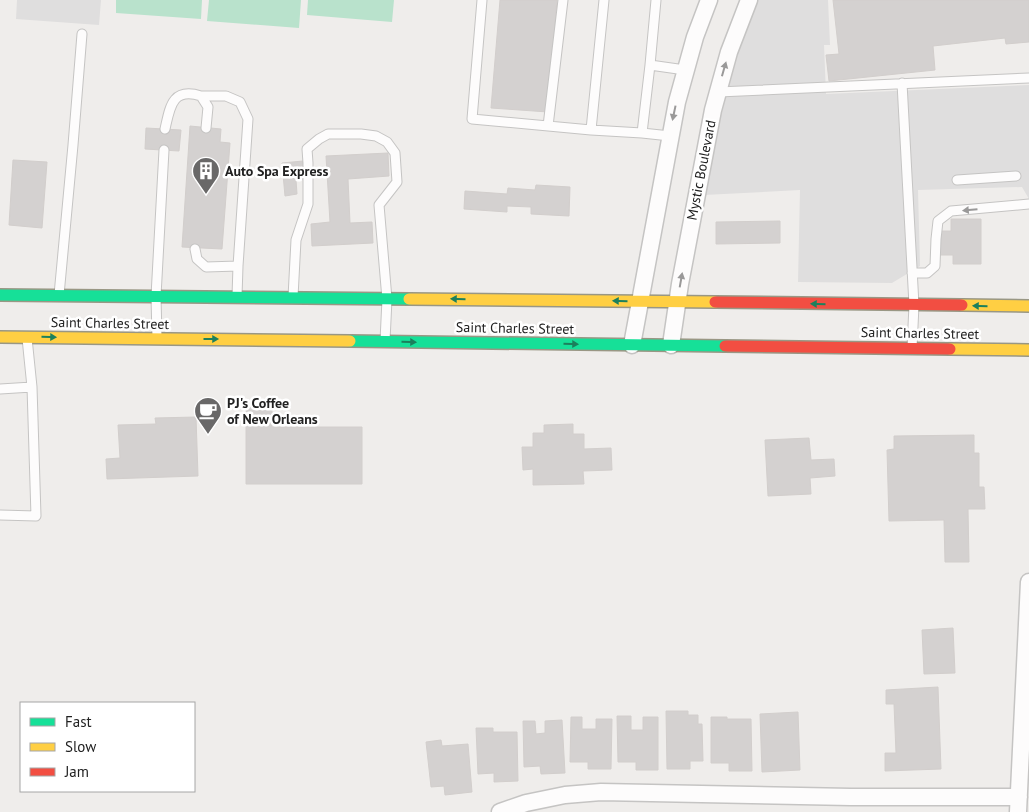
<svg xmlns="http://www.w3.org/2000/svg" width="1029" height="812" font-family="'PT Sans',sans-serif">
<rect width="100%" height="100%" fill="#efedeb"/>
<path fill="#b9e2cc" d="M116,0H202L201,19L116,13Z
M209,0H301L299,28L207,21Z
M308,0H394L392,22L307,15Z"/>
<path fill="#dfdede" d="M17,0H101L99,25L16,19Z
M756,0H828L830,45H824L826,94L1029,85V199L1022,187L918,190L920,266L892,283L798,282L800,190L704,195L713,145L732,71Z"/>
<path fill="#d4d1d0" stroke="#d2cecc" d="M500,0H557L548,112L491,108Z
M833,0H1029V42L1006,44L1005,38L933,46L935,70L829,81L826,55L839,54Z
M190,126L221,129L220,142L230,143L222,249L182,247Z
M146,128L181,130L179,151L145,149Z
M388,153L389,176L348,179L350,223L372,222L373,243L312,246L311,224L330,222L326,156Z
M13,160L47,162L42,228L9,225Z
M303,161L305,179L296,180L297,194L285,196L282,163Z
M536,185L570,187L569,216L531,214V207L507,206V212L464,209L465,191L507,194L508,188L535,190Z
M951,219H981V264H953V255H940V231H951Z
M780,221V243L716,244V222Z
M246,405H272V427H362V484H246Z
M196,417L198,476L107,479L106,459L120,458L118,425L156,424L155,418Z
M573,424V434H584V449L611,448L612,470L583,471L584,484L533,485V469L523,470L522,447H533V433H544V425Z
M974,435V453H979V487H984L985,509H968L969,562H945L944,520L889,521L887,450L894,449V436Z
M809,438L811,460L834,459L835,476L810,478L811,494L768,496L765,440Z
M953,628L955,673L924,674L922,630Z
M938,687L941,769L885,771V753H896L894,704H886V690Z
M666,711H688V715H698V724H702L703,761H690V769H667Z
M798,712L800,770L762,772L760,714Z
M617,716H631V730H643V717H658V770H636V762H618Z
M571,717H582V729H596V719H612L611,769H588V762H570Z
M711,717H727V719H751L752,771H729V763H711Z
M562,720L565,773L541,774L540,766L524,767L523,721H535L536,734L545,733V721Z
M476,728H493V732H517L518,781L494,782V773L478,774Z
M441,740L442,746L468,744L472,792L445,795L444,786L431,787L426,742Z"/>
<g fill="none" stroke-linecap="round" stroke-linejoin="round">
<defs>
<path id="lane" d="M482,0L472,119L591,130L642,133
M656,0L650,65L685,70
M650,65L642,133L670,136
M902,83L914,305L912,348
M718,92L1029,78
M201,96H226L240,102L248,119L238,266
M548,126L563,0
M165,129C170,107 172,87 201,96L208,107L206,128
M591,130L604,0
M957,180L1016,176
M195,249L197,259L206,267L238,266L237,296
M912,273H927L935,266L936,239L938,221L951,211L1029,204
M59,295L73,145L82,34
M293,297L296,240L308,204V163L307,149L319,139L328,134H361L376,136L387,142L395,153L397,182L379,205L387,299L385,341
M157,338L156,296L164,150
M0,389L32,387L27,338
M0,515L36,516L32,387"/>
<path id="street" d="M632,345L677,102L695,37L709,0
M671,345L680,284L713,110L729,52L749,0
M500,812L526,803L565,795L601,792L851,797H1019
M1018,812L1029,582"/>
<path id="fast" d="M0,295L409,299
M350,341L725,346"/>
<path id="slow" d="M409,299L715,302
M962,305L1029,306
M0,337L350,341
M950,349L1029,350"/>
<path id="jam" d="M715,302L962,305
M725,346L950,349"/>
</defs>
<use href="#lane" stroke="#c5c4c3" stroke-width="11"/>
<use href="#street" stroke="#c5c4c3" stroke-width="19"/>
<use href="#fast" stroke="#999784" stroke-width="14"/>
<use href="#slow" stroke="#999784" stroke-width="14"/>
<use href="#jam" stroke="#999784" stroke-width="14"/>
<use href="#lane" stroke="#fdfcfc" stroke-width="9"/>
<use href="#street" stroke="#fdfcfc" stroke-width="16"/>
<use href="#fast" stroke="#16e098" stroke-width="11"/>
<use href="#slow" stroke="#ffcf43" stroke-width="11"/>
<use href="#jam" stroke="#f24e42" stroke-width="11"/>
</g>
<defs><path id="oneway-solid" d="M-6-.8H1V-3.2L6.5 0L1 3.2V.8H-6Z" transform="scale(1.25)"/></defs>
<g fill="#9a9999">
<use href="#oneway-solid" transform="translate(724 69) rotate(-74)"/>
<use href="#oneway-solid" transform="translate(674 113) rotate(102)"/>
<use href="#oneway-solid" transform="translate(970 210) rotate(175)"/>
<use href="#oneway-solid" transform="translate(681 280) rotate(-80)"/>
</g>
<g fill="#1c805c">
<use href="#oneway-solid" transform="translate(458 299) rotate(-179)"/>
<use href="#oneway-solid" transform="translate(620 301) rotate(-179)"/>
<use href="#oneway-solid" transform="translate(818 304) rotate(-179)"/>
<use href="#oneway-solid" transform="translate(980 306) rotate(-179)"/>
<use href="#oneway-solid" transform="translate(49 337) rotate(1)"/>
<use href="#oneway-solid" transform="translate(211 339)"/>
<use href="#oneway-solid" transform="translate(409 342) rotate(1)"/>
<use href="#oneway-solid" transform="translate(571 344) rotate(1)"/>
</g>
<defs>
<symbol id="building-pin" viewBox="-11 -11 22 30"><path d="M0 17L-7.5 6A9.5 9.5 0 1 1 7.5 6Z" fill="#696868" stroke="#fff"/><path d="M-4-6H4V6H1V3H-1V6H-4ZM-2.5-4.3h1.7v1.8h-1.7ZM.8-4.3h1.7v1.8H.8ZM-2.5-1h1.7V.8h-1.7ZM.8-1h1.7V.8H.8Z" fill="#fff"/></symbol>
<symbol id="cafe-pin" viewBox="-11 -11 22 30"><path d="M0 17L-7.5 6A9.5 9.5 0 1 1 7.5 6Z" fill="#696868" stroke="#fff"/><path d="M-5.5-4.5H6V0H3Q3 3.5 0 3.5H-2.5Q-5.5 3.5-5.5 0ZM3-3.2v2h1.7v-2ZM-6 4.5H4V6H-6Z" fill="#fff"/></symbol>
</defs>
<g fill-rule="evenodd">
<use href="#building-pin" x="190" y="155" width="32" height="43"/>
<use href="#cafe-pin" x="192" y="395" width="32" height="43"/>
</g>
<g text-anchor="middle" stroke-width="5" stroke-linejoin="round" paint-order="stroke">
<g font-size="14" fill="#212121" stroke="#fff">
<text transform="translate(701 170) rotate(-79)" y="5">Mystic Boulevard</text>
<text transform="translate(110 323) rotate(1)" y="5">Saint Charles Street</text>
<text transform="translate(515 328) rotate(1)" y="5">Saint Charles Street</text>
<text transform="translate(920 333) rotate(1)" y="5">Saint Charles Street</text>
</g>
<g font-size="14" font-weight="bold" fill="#212121" stroke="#fff" text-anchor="start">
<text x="225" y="176">Auto Spa Express</text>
<text x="227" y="408">PJ's Coffee<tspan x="227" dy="16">of New Orleans</tspan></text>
</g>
</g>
<rect x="20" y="702" width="175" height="90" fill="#ffffff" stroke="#a6a6a6"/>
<rect x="30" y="718" width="25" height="8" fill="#16e098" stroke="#a6a6a6"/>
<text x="65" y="727" font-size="15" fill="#212121">Fast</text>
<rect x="30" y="743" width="25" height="8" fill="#ffcf43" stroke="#a6a6a6"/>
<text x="65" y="752" font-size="15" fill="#212121">Slow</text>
<rect x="30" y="768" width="25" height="8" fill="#f24e42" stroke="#a6a6a6"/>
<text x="65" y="777" font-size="15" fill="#212121">Jam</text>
</svg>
